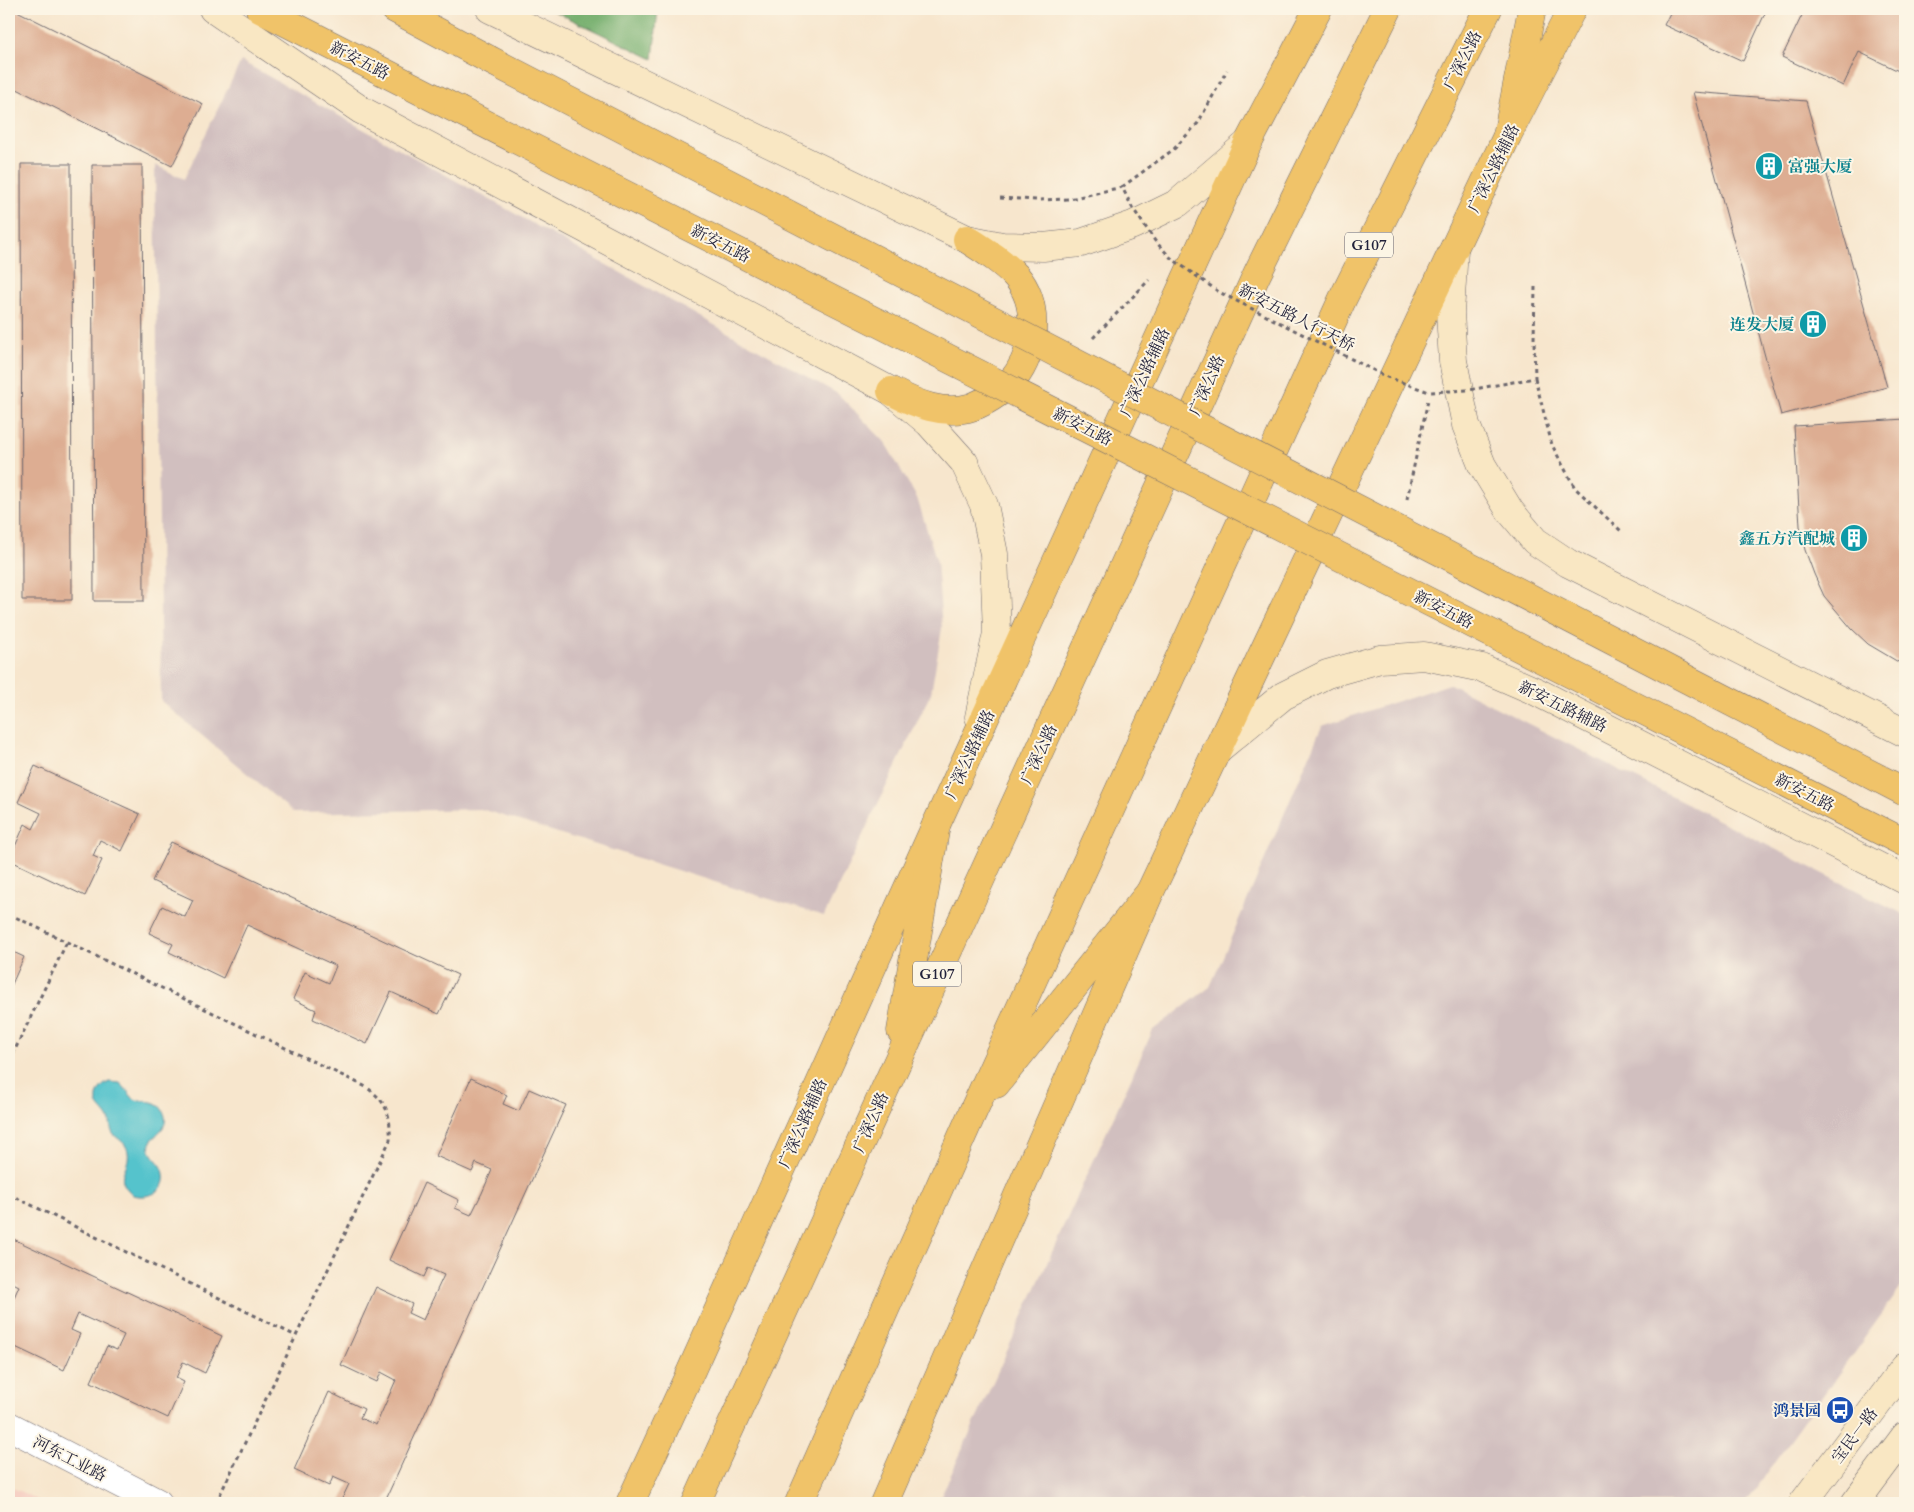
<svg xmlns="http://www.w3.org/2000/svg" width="1914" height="1512" font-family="Cardo,'Noto Serif SC',serif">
<rect width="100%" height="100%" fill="#fcf5e5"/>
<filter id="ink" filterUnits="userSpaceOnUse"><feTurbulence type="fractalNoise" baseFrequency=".02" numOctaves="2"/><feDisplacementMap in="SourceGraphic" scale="10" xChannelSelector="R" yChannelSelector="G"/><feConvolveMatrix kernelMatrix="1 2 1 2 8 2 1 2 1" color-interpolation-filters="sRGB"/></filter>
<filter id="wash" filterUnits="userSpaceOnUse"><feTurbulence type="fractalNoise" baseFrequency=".0096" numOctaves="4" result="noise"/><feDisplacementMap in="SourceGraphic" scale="20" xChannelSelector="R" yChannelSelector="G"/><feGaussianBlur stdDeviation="1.12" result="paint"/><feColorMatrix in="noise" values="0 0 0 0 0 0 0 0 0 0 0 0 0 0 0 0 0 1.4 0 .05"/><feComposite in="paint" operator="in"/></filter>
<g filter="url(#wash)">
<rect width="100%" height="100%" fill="#f7e6cd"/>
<path fill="#f6d1c5" d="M9,1486L44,1503H9Z"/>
<path fill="#d1bfbf" d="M241,61L838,394L884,441L917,498L937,562L942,628L931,693L824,916L481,809L294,813L161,701L155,165L184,179Z
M1450,684L1905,915V1282L1745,1503H938L1153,1030L1210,987L1322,726Z"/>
<path fill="#75af6d" stroke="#4c6854" d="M550,9H658L653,59Z"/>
<path fill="#55c3cc" stroke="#3c7284" d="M109,1082L120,1083C125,1087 128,1093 133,1098C142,1105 155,1096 163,1111C172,1129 153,1133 150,1144C147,1157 163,1161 164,1174C167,1192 148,1199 133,1195C111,1175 131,1170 128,1152C126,1142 119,1140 113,1134C110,1129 111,1124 109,1119C106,1113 100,1109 97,1103C96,1093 100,1086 109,1082Z"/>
<g id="blocks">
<path fill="#ddad92" d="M9,9H13L203,104L172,166L9,85Z
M1672,9H1767L1743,61L1664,25Z
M1805,9H1905V74L1859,52L1843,86L1782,57Z
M1693,92L1806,101L1887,387L1781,415Z
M21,164H71L72,600H22Z
M92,165H142L144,601H94Z
M1905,419V666L1868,644L1852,629L1824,596L1814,574L1805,550L1800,526L1794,426Z
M35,766L140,814L122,851L100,840L93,856L102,860L85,896L9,860L25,824L33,829L41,813L18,802Z
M171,842L458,975L439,1014L391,992L367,1044L313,1019L316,1010L293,999L305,972L329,983L336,966L247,925L223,978L169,952L173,944L149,933L162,906L185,917L193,900L152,881Z
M9,950L24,957L9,991Z
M471,1078L507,1095L503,1104L519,1111L529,1089L566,1105L384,1503H340L349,1484L333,1477L329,1486L294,1470L329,1392L364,1409L360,1418L376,1425L396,1380L381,1372L377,1382L341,1365L376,1287L412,1304L408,1313L423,1320L444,1275L428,1268L424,1277L389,1260L424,1183L459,1200L455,1208L471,1215L482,1193L492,1170L476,1163L472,1172L436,1156Z
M9,1237L222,1336L205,1373L183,1362L176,1378L184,1382L168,1418L91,1382L107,1346L117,1350L124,1335L78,1314L71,1330L80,1334L64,1370L9,1344V1301L12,1302L19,1286L9,1281Z"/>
</g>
</g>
<g filter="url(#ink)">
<use href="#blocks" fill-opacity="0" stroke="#6d676e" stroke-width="1"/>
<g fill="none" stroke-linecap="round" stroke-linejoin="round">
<defs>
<path id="tertiary" d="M9,1426L158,1503"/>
<path id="secondary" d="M213,9L361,110L891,391L929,423L964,462L984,505L994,554L997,633L979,717
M490,9L967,239L1002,246L1043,247L1081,243L1133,225L1178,203L1248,143
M1454,249L1450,313L1453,361L1466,425L1482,465L1510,511L1535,541L1568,563L1905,733
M1216,751L1283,696L1327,674L1380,659L1424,656L1482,668L1535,691L1905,880
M1803,1503L1905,1367
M1855,1503L1905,1436"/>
<path id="primary" d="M260,9L458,110
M395,9L488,59
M891,391C916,404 944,416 972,407C988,401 1008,388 1018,373C1036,345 1039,303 1016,276C1002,261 984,250 967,239
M630,1503L690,1373L936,825L1248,143L1318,9
M884,1503L1150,892L1507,136L1572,9"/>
<path id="trunk" d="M1507,136L1532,9
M901,1031L936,825
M996,1084L1150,892
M696,1503L1257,274L1388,9
M799,1503L971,1116L1343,298L1488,9"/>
</defs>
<use href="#tertiary" stroke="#6d676e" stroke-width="29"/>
<use href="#secondary" stroke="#6d676e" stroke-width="29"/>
<use href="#primary" stroke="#6d676e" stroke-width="29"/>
<use href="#trunk" stroke="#6d676e" stroke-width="29"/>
<path stroke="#6d676e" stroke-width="3" stroke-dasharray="4 4" stroke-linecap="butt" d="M1122,187L1174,149L1198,123L1227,70
M1093,338L1149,280
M1535,378L1552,445L1575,488L1621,531
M1407,499L1428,400
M9,914L366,1087C387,1102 391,1114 390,1140L216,1503
M9,1062L67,942
M9,1194L296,1336"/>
<use href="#tertiary" stroke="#fff" stroke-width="28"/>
<use href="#secondary" stroke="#f9e7c3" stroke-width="28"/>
<use href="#primary" stroke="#f0c369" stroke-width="28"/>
<use href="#trunk" stroke="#f0c369" stroke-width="28"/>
<defs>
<path id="primary-bridge" d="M488,59L1905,792
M458,110L1905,843"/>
</defs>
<use href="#primary-bridge" stroke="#6d676e" stroke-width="29" stroke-linecap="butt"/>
<path stroke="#6d676e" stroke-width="3" stroke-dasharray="4 4" stroke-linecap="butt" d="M1000,198L1037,200L1070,199L1122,187L1132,207L1155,241L1171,258L1219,292L1387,377L1429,392L1469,390L1535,378L1534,340L1535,287"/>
<use href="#primary-bridge" stroke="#f0c369" stroke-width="28"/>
</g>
</g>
<defs>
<symbol id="building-disc" viewBox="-11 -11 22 22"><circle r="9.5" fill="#0f9aa8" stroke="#fcf5e5"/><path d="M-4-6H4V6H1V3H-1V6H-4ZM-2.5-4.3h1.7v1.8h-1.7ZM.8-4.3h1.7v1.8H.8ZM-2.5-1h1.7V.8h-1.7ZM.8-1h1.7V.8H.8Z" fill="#fff"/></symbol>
<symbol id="bus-disc" viewBox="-11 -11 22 22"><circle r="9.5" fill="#1a4fb4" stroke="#fcf5e5"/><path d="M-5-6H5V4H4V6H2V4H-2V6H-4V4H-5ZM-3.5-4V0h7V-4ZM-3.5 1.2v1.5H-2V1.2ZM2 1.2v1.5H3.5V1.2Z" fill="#fff"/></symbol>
</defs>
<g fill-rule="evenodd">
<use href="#building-disc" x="1753" y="150" width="32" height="32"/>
<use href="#building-disc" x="1797" y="308" width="32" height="32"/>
<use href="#building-disc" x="1838" y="522" width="32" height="32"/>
<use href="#bus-disc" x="1824" y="1394" width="32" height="32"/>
</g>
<g text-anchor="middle" stroke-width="4" stroke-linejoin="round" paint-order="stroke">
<g fill="#fcf5e5" stroke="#63616e" stroke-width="1">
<rect x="1345" y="232.5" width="48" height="25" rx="4"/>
<rect x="913" y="961.5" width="48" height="25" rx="4"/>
</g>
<g font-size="15" font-weight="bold" fill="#22223b">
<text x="1369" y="250">G107</text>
<text x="937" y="979">G107</text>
</g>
<g font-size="16" fill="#22223b" stroke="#fcf5e5">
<text transform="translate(360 60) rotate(27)" y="6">新安五路</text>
<text transform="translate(1462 60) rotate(-63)" y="6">广深公路</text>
<text transform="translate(1493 168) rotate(-64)" y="6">广深公路辅路</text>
<text transform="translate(721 243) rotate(27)" y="6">新安五路</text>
<text transform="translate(1297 317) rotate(27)" y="6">新安五路人行天桥</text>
<text transform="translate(1144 372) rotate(-65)" y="6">广深公路辅路</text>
<text transform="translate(1206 385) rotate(-66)" y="6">广深公路</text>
<text transform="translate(1083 426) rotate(27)" y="6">新安五路</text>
<text transform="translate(1444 609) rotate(27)" y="6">新安五路</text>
<text transform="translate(1563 706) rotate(26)" y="6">新安五路辅路</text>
<text transform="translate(969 754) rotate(-65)" y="6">广深公路辅路</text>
<text transform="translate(1038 754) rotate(-65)" y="6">广深公路</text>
<text transform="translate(1805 792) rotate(27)" y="6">新安五路</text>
<text transform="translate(870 1122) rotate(-66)" y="6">广深公路</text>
<text transform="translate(802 1123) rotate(-66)" y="6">广深公路辅路</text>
<text transform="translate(1854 1435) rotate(-53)" y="6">宝民一路</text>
<text transform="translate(70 1458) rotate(27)" y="6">河东工业路</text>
</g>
<g font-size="16" font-weight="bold" fill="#0d838f" stroke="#fcf5e5" text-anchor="end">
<text x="1788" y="172" text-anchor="start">富强大厦</text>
<text x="1794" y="330">连发大厦</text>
<text x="1835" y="544">鑫五方汽配城</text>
</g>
<g font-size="16" font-weight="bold" fill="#164399" stroke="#fcf5e5" text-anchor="end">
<text x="1821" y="1416">鸿景园</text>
</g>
</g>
<rect width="1914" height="1512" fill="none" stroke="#fcf5e5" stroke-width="30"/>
</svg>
